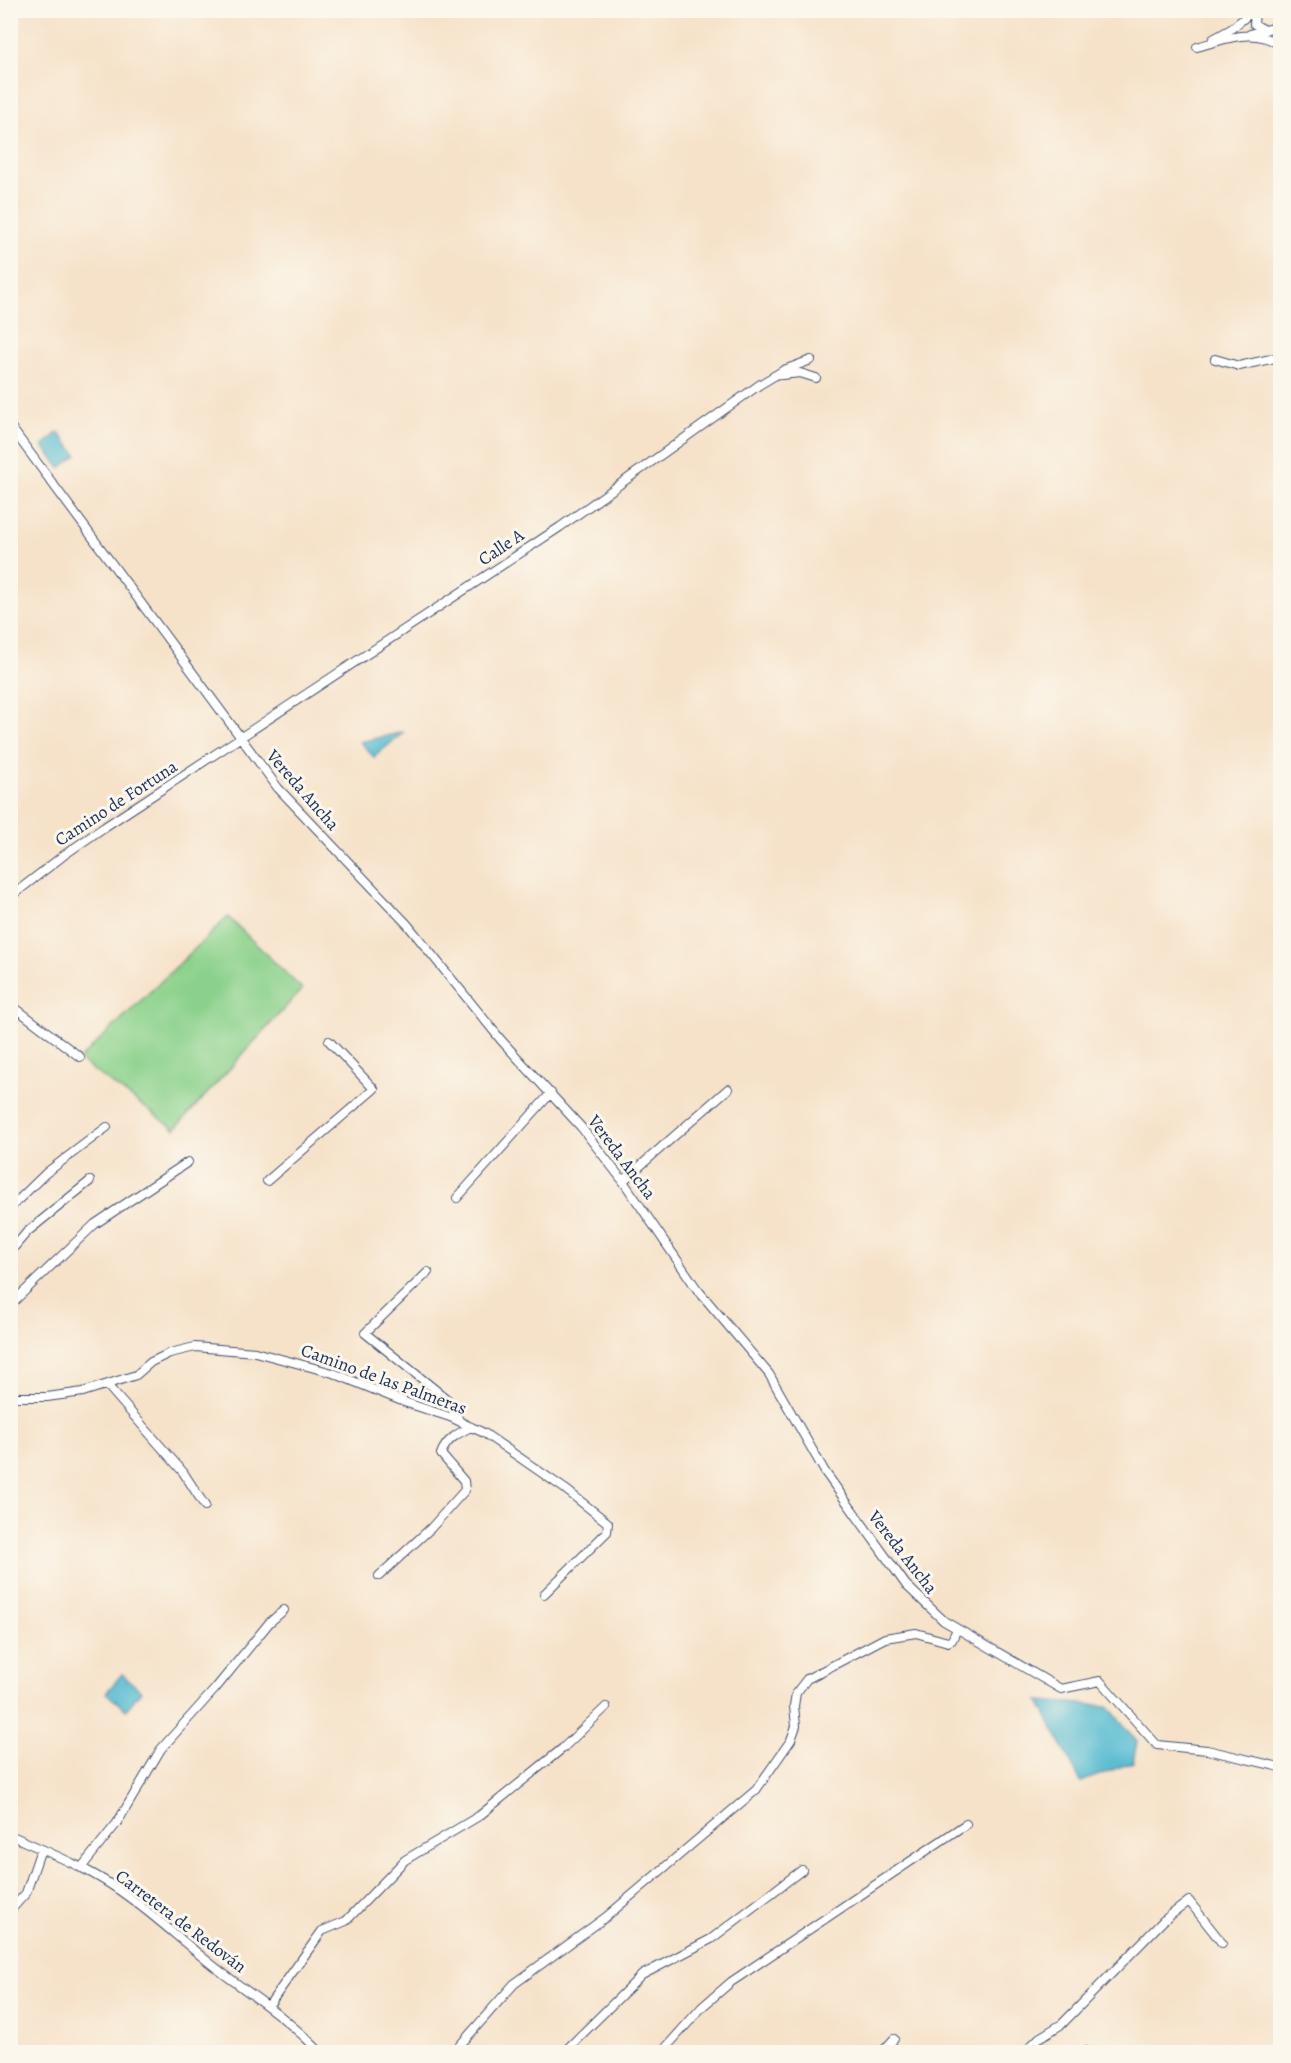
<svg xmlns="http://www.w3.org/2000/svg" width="1291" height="2063" font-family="Alegreya,serif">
<rect width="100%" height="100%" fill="#fbf7ec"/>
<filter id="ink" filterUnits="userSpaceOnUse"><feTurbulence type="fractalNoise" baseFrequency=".0167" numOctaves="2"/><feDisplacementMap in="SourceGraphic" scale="12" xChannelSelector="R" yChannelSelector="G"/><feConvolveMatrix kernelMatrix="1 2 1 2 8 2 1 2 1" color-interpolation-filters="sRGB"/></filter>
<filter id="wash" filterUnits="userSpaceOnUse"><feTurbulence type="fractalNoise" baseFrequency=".008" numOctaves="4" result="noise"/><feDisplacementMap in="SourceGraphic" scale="24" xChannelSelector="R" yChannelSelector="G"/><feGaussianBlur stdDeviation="1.35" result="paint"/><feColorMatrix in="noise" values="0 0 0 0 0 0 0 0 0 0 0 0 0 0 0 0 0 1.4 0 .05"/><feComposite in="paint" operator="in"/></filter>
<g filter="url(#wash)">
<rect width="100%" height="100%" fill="#f6e2c9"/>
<path fill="#8bd18b" stroke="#538074" stroke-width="1.5" d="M228,917L302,989L175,1129L79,1060Z"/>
<path fill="#52b9d0" stroke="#367497" stroke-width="1.5" d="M58,432L77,455L60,468L43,446Z
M404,732L374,757L360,742Z
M122,1674L141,1691L126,1710L106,1693Z
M1039,1701L1108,1706L1137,1742L1133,1762L1081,1782Z"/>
</g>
<g filter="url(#ink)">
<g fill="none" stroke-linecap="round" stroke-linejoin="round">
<defs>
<path id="street" d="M1255,11L1254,24L1265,30
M1250,34L1272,28L1280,20
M1213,39L1231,29L1254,10
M1197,47C1225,39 1254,27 1280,45
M1215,359L1239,366L1280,357
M782,375L800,373L816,378
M10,426L278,788L407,924L501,1040L581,1127L623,1181L697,1289L769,1374L825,1472L906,1585L944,1621L1061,1689L1100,1681L1157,1745L1207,1750L1280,1767
M10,897L64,855L103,828L560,527L759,385L784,370L811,360
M10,1004L80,1057
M267,1181L374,1089L329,1041
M623,1181L728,1089
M457,1198L551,1093
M10,1208L46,1173L107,1127
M10,1252L27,1232L90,1181
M428,1272L365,1333L448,1400L459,1420
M10,1305L95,1224L188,1162
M107,1385L183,1472L205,1506
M10,1397H47L83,1392L136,1375L151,1362L170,1353L195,1347L255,1352L333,1373L407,1403L450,1417L484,1433L565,1489L608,1523L607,1532L544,1594
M379,1576L431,1528L465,1490L464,1481L441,1454C446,1440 458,1433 471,1427
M10,1835C45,1851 81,1865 113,1886C153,1912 186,1946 224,1974C260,2001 288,2019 320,2052
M81,1868L117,1823L161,1749L215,1689L269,1623L284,1610
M10,1911L26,1893L41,1849
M269,2005L322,1931L346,1921L405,1860L479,1816L563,1748L606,1707
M454,2052L514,1984L606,1917L756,1790L791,1740L796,1726L794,1706L796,1693L807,1679L885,1638L916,1633L948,1642L952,1640L957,1629
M564,2052L642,1975L711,1939L802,1870
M662,2052L702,2007L731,1982L966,1824
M882,2052L894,2039
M1025,2052L1039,2038L1062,2024L1163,1921L1189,1901L1222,1943
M1084,2052L1086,2051"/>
</defs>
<use href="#street" stroke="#3c4a6e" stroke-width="10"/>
<use href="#street" stroke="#fff" stroke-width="8"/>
</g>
</g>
<g text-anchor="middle" stroke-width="6" stroke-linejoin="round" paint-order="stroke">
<g font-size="18" fill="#1b2f5e" stroke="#fbf7ec">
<text transform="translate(501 547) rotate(-34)" y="6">Calle A</text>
<text transform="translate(303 790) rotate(49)" y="6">Vereda Ancha</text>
<text transform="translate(116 803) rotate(-33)" y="6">Camino de Fortuna</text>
<text transform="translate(622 1157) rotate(53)" y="6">Vereda Ancha</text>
<text transform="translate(384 1379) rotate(20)" y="6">Camino de las Palmeras</text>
<text transform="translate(903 1552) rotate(52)" y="6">Vereda Ancha</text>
<text transform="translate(181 1921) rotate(37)" y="6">Carretera de Redován</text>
</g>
</g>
<rect width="1291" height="2063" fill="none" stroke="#fbf7ec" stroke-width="36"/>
</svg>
